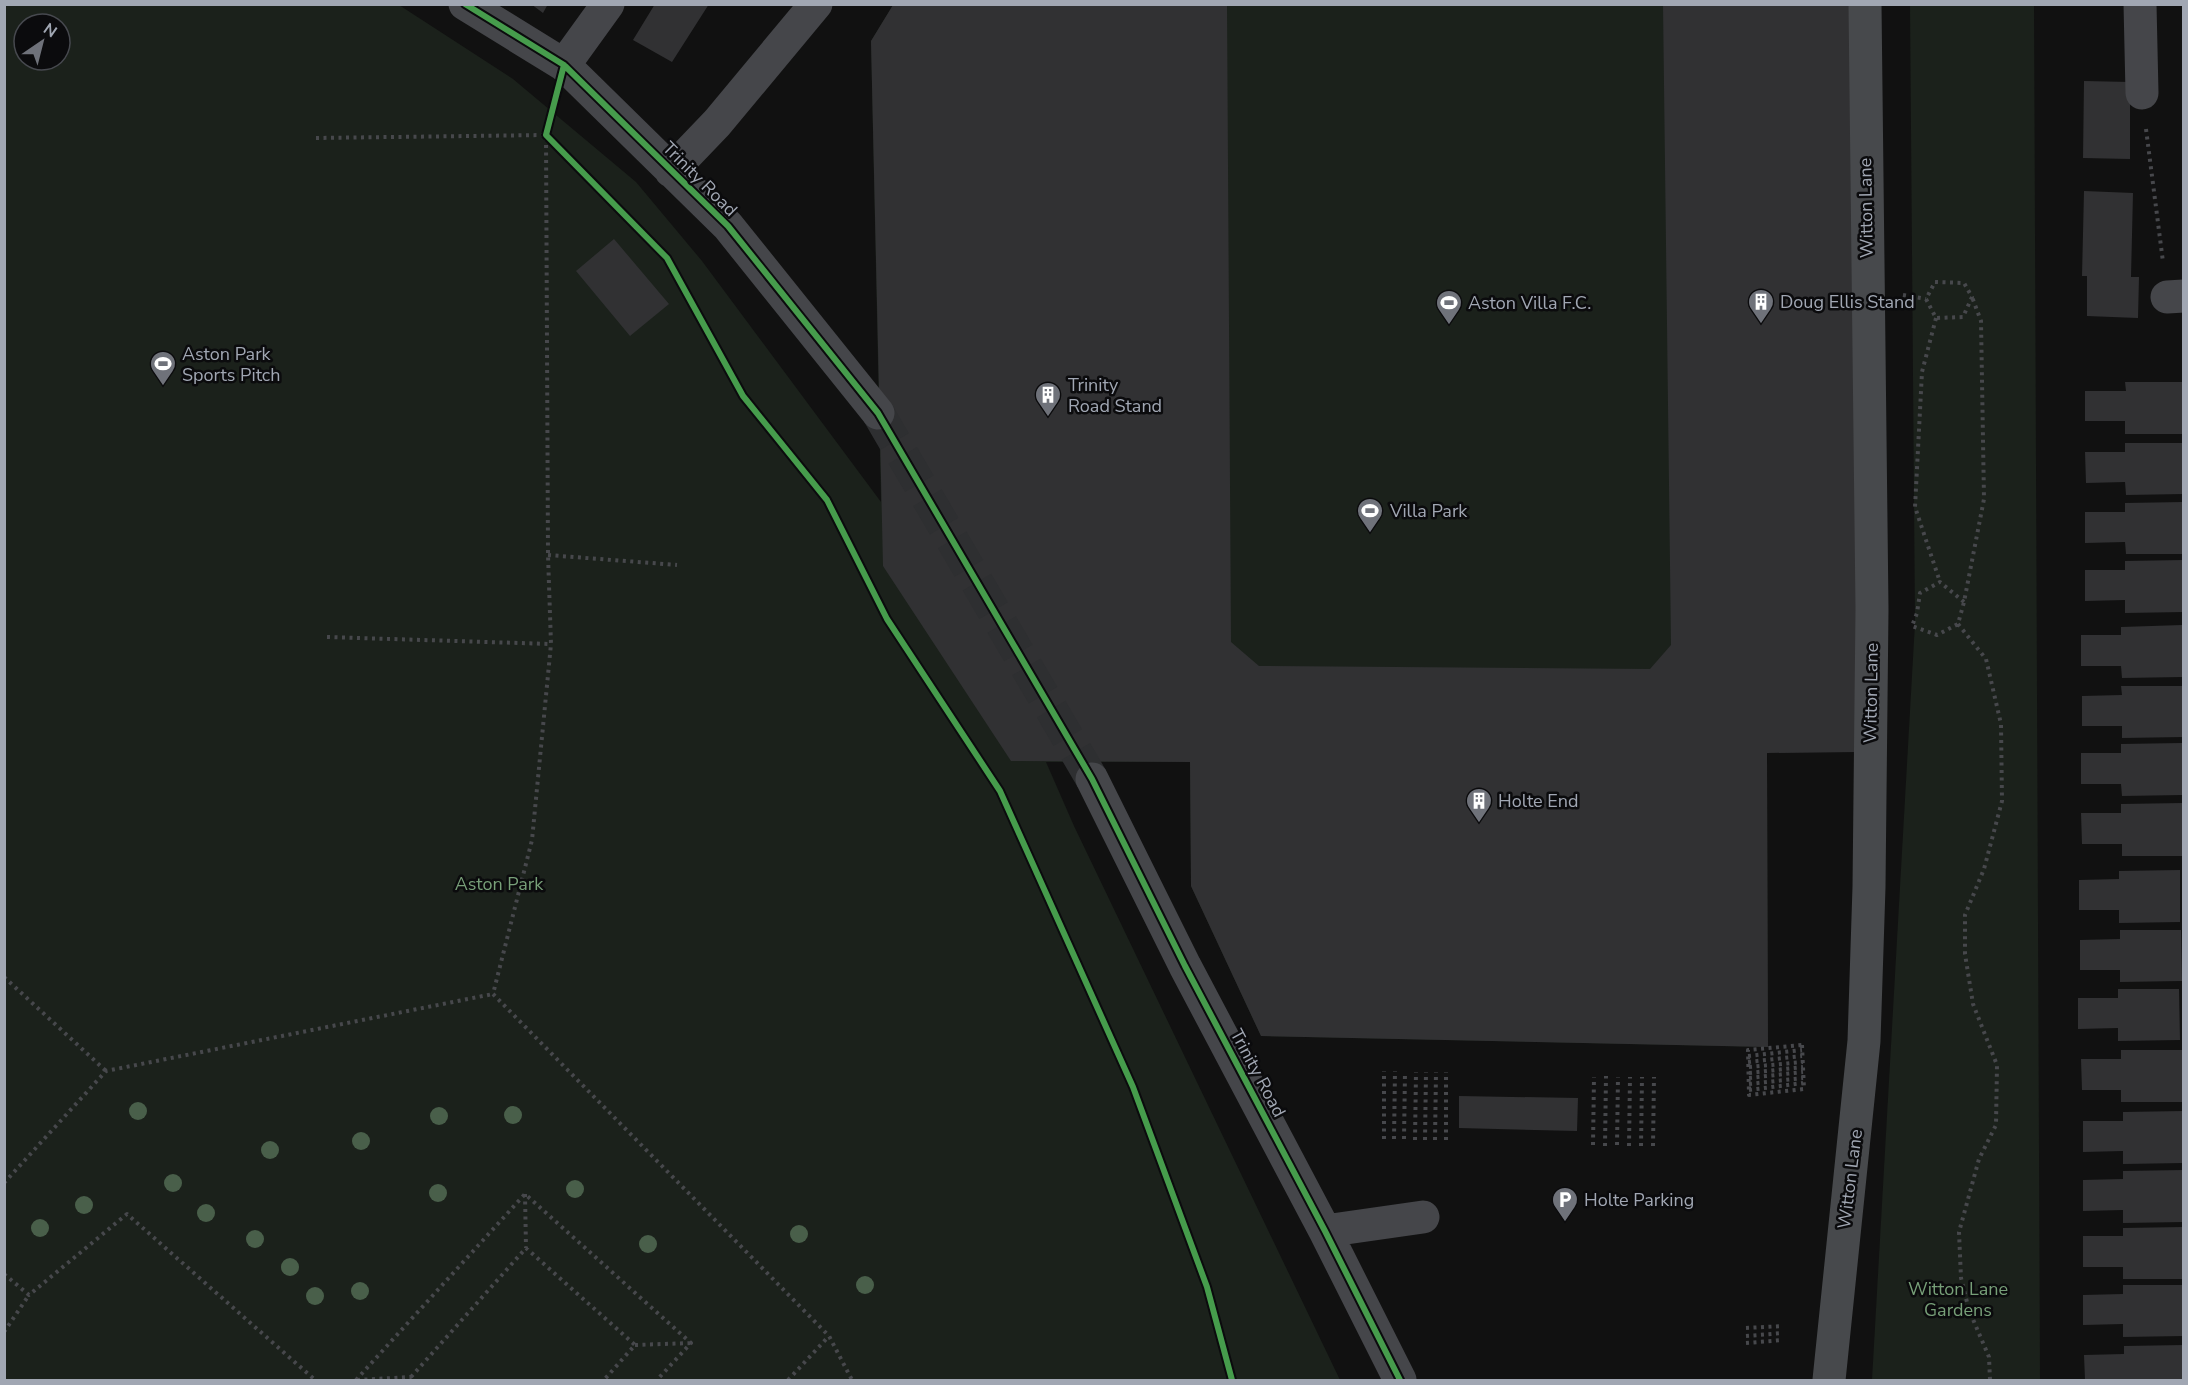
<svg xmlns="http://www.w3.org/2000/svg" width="2188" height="1385" font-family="'Nunito Sans',sans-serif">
<rect width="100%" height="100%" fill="#111"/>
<path fill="#1b211b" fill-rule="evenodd" d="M5,5H399L513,79L636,182L702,261L881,502L871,41L893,5H1855L1767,753L1768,1047L1261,1036L1191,886L1190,762H1046L1074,826L1340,1380H5ZM24,24H60V60H24Z
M1910,5H2034L2040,1380H1872L1915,623Z"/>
<path fill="#313133" d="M531,4H548L543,13Z
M655,4H709L672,62L633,40Z
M1663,4H1855L1858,752L1767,753L1768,1047L1261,1036L1191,886L1190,762L1011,761L883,566L871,41L893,5H1227L1231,642L1259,666L1650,669L1671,645Z
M2084,81L2130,82V159L2083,158Z
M2084,191L2133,193L2131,277H2139L2138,318L2087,316V276H2082Z
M614,239L669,304L630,336L576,271Z
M2125,382H2184V434H2125V421H2085V391H2126Z
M2125,443H2184V494L2126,495L2125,482L2086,483L2085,452H2125Z
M2184,502V554H2126L2125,542L2085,543V512H2125V503Z
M2184,560V612L2125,613V600L2085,601V570H2125V561Z
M2182,625L2183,677L2122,678L2121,666H2081V635H2121V627Z
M2121,686H2183L2184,737L2122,738V726H2082V696L2122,695Z
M2182,743L2183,795L2122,796L2121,784H2081V753H2121V744Z
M2183,803V856H2122V844H2082L2081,813H2121V804Z
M2180,870V922L2119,923V910H2079V880L2119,879V871Z
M2120,930H2181L2182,981L2120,982V970H2080V940L2120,939Z
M2118,989H2179L2180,1040L2118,1041V1028L2078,1029V998H2118Z
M2121,1050H2182L2183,1102H2121V1090H2082L2081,1059H2121Z
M1459,1096L1578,1098L1577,1131L1459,1128Z
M2184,1111V1163L2123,1164V1151L2083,1152V1121H2123V1112Z
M2184,1170V1222L2123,1223V1210L2083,1211V1180L2123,1179V1171Z
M2184,1227V1279H2123V1267H2083V1236H2123V1228Z
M2123,1285H2184V1336L2123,1337V1324L2083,1325V1295L2123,1294Z
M2184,1345V1380H2085L2084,1355L2124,1354V1346Z"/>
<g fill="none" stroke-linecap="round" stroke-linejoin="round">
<path stroke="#2e2f31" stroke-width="33" stroke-dasharray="33 16" stroke-linecap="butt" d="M878,413L1092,779"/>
<path stroke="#47484c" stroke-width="4" stroke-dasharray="3 4.5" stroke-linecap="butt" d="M2146,129L2163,262
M316,138L546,135L548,555L551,644L532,840L493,994
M1935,282L1964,283L1972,297L1963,317L1936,318L1926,299Z
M1903,295L1926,299
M1936,318L1922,372L1915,507L1940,582
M548,555L677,565
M1964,602L1940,582L1920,593L1917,613L1912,626L1937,635L1958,624L1964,602L1984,499L1981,321L1972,297
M1958,624L1986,659L2001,724L2002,801L1984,869L1965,915V954L1973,1004L1997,1065L1996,1125L1979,1159L1959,1232L1961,1278L1969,1310L1989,1357L1990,1380
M327,637L551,644
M4,977L106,1071
M493,994L829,1336L852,1380
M1802,1045L1804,1089L1749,1095L1748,1050Z
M1748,1056L1802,1050
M1748,1062L1802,1056
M1749,1067L1803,1062
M1749,1073L1803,1067
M1749,1078L1803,1072
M1749,1084L1803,1078
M1749,1090L1803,1083
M1384,1139V1071
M1394,1139L1395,1071
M1404,1139L1405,1072
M1415,1140L1416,1072
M1425,1140L1426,1072
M1435,1140L1436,1072
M1446,1140V1072
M1593,1145L1594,1077
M1617,1145L1618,1077
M1605,1146L1606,1076
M1629,1146L1630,1077
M1641,1146L1642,1077
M1653,1146L1654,1077
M4,1183L106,1071L493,994
M525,1194L526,1248
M4,1274L29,1295L127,1214L315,1380
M1746,1328L1783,1326
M4,1332L29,1295
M1746,1336L1783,1333
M1746,1343L1783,1340
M635,1345L691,1343
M411,1377L526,1248L635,1345L604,1380
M356,1380L525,1194L691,1343L657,1380
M357,1380L411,1377L415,1380
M788,1380L829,1336"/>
<path stroke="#45464a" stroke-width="33" d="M465,4L564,65L728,226L878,413
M2140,4L2142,93
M564,65L608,4
M671,171L717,123L816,4
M2167,297L2184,296
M1092,779L1185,966L1325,1231L1400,1380
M1325,1231L1423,1217"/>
<path stroke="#47494c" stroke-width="33" d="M1829,1380L1864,1041L1869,887L1872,609L1865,4"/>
<defs>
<path id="cycleway" d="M465,4L564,65L728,226L878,413L1092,779L1185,966L1325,1231L1400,1380
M564,65L546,135L667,258L743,396L827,500L887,619L1000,791L1133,1087L1207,1287L1232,1380"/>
</defs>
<use href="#cycleway" stroke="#0b0b0d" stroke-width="10"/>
<use href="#cycleway" stroke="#469c4c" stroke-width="6"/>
</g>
<g fill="#495f4a">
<circle cx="138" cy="1111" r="9"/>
<circle cx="513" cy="1115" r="9"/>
<circle cx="439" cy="1116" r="9"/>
<circle cx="361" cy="1141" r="9"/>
<circle cx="270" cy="1150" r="9"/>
<circle cx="173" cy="1183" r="9"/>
<circle cx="575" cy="1189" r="9"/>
<circle cx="438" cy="1193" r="9"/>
<circle cx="84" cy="1205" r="9"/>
<circle cx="206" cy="1213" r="9"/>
<circle cx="40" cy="1228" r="9"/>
<circle cx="799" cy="1234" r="9"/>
<circle cx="255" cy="1239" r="9"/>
<circle cx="648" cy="1244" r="9"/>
<circle cx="290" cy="1267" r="9"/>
<circle cx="865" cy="1285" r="9"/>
<circle cx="360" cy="1291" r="9"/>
<circle cx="315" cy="1296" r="9"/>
</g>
<defs>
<symbol id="building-pin" viewBox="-11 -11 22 30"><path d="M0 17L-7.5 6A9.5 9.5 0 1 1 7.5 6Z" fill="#6f727a" stroke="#0b0b0d"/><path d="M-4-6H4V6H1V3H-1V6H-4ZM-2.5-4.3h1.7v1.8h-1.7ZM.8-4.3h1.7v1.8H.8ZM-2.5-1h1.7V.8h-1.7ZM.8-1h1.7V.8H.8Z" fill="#fff"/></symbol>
<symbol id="stadium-pin" viewBox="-11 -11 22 30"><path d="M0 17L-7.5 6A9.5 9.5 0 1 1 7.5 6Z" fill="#6f727a" stroke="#0b0b0d"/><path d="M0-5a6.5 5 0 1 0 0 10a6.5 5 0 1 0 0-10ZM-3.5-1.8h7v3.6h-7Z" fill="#fff"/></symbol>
<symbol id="parking-pin" viewBox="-11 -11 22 30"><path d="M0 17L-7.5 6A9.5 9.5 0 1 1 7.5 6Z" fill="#6f727a" stroke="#0b0b0d"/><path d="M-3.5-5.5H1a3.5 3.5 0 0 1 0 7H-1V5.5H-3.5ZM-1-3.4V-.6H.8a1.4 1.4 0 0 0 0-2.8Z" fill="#fff"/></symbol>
</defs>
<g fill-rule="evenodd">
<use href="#building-pin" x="1746" y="287" width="30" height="40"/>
<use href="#stadium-pin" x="1434" y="288" width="30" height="40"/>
<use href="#stadium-pin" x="148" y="349" width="30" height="40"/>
<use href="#building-pin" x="1033" y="380" width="30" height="40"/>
<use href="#stadium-pin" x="1355" y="496" width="30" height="40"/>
<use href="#building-pin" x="1464" y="786" width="30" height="40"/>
<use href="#parking-pin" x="1550" y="1185" width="30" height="40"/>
</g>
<g text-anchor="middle" stroke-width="5" stroke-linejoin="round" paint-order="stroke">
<g font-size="18" fill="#a1a7b3" stroke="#0b0b0d">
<text transform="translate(700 179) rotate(45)" y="6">Trinity Road</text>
<text transform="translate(1866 208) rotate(-91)" y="6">Witton Lane</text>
<text transform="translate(1871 693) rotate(-89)" y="6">Witton Lane</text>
<text transform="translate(1258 1073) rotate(62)" y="6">Trinity Road</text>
<text transform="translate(1850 1179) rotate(-83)" y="6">Witton Lane</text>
</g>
<g font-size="18" fill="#a1a7b3" stroke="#0b0b0d" text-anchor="start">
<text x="1780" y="308">Doug Ellis Stand</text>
<text x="1468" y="309">Aston Villa F.C.</text>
<text x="182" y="360">Aston Park<tspan x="182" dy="21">Sports Pitch</tspan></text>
<text x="1068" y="391">Trinity<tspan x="1068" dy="21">Road Stand</tspan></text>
<text x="1390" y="517">Villa Park</text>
<text x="1498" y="807">Holte End</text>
<text x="1584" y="1206">Holte Parking</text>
</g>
<g font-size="18" fill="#779f78" stroke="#0b0b0d">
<text x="499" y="890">Aston Park</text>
<text x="1958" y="1295">Witton Lane<tspan x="1958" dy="21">Gardens</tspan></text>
</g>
</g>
<rect width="2188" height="1385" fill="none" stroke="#a1a7b3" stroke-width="12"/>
<g transform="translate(42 42) rotate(35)"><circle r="28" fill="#0b0b0d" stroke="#47494f" stroke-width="1.5"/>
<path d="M0-4.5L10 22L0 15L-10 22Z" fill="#6f727a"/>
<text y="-9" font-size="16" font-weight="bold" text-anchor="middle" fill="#a1a7b3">N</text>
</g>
</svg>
